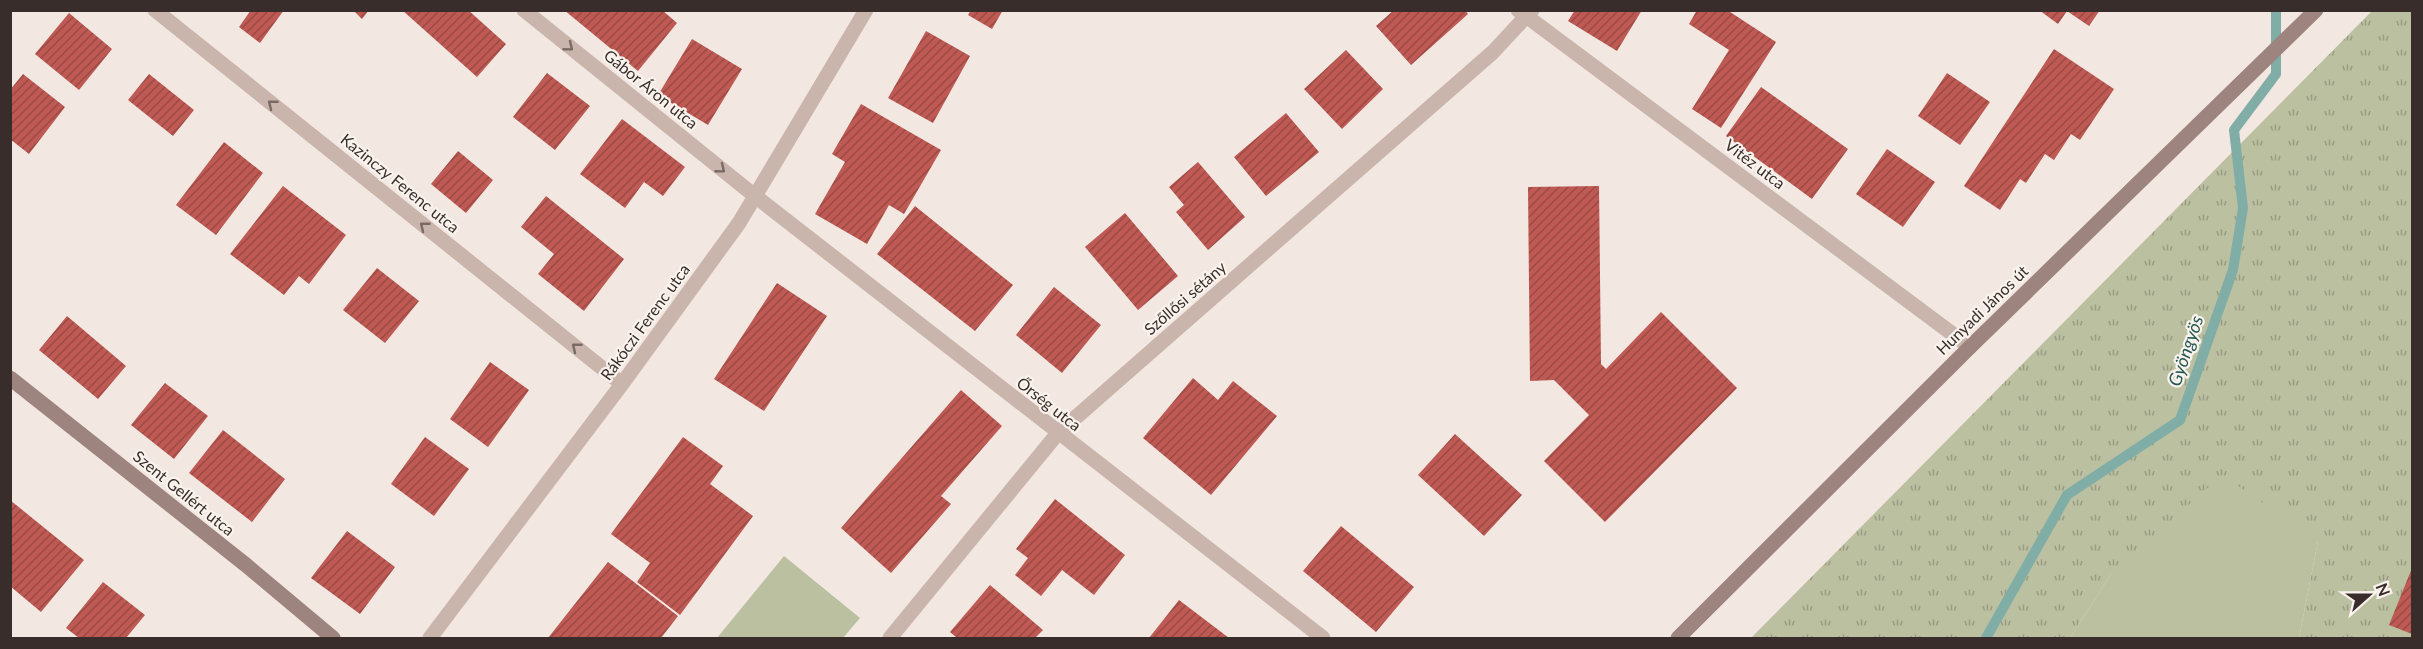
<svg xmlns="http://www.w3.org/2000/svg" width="2423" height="649" font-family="Lato,sans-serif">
<defs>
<pattern id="grass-tufts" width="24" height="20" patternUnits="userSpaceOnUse" patternTransform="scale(1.5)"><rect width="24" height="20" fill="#bbc0a1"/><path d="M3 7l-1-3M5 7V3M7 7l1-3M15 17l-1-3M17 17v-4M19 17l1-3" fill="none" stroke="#999c83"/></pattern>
<pattern id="building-hatch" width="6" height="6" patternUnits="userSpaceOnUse" patternTransform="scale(1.5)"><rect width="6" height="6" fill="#be5953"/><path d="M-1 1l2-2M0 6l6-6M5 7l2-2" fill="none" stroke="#9b4a45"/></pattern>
</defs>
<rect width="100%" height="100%" fill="#f2e7e1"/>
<path fill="url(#grass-tufts)" d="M2372,11H2412V638H2299L2318,541L2111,574L2070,638H1751Z"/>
<path fill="#bbc0a1" d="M2222,475L2318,541L2299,638H2070L2111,574Z
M784,556L860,618L843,638H717Z"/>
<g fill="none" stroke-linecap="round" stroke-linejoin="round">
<path stroke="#81ada7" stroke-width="10" d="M1986,638L2067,495L2180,420L2233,270L2243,208L2234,130L2276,74V10"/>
</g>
<path fill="url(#building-hatch)" d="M251,10H284L260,43L239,27Z
M353,10H369L362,19Z
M402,10H468L506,44L477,77Z
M564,10H662L677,23L638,71Z
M971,10H1003L992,29L968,15Z
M1394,10H1465L1468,14L1411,65L1376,26Z
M1575,10H1642L1617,51L1568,21Z
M1697,10H1727L1776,42L1721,128L1692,109L1729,50L1689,24Z
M2039,10H2100L2089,26L2067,11L2058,24Z
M69,13L112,49L79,90L35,54Z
M926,31L970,56L933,123L888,98Z
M692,39L742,69L708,125L658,95Z
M2054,49L2114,89L2080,140L2071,134L2054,160L2045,154L2026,183L2020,179L2000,210L1964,186Z
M1346,50L1383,89L1342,129L1304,89Z
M547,73L590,106L555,150L513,117Z
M1947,73L1990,102L1960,145L1918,116Z
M23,74L65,107L29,154L10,139V90Z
M149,74L194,110L173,136L128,100Z
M1761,87L1848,149L1812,199L1726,136Z
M861,104L941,150L904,214L889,205L867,244L815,214L845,162L832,154Z
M1286,113L1319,152L1266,196L1234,157Z
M622,119L685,167L663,196L644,182L625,208L580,174Z
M224,142L263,173L216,235L176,205Z
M1887,149L1935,182L1903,227L1856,194Z
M458,151L493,180L466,213L431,184Z
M1198,162L1245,217L1208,250L1176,212L1184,205L1169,187Z
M283,186L346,235L309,284L299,276L284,295L230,254Z
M1599,186L1601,364L1606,369L1661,312L1737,388L1605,522L1544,461L1589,415L1554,380L1530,381L1528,187Z
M546,196L624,259L584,311L538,274L554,254L521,227Z
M915,206L1013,285L975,331L877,254Z
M1125,213L1178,276L1138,310L1085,247Z
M377,268L419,301L385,343L343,310Z
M777,283L827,316L764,411L714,379Z
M1054,287L1101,325L1062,373L1016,335Z
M67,316L126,366L98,399L39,350Z
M490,362L529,390L488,447L450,419Z
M1193,378L1218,400L1233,381L1277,416L1211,495L1143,438Z
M165,383L208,416L174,459L131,425Z
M961,390L1002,426L941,496L951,504L891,573L841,528Z
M223,430L285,479L252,522L189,473Z
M1455,434L1522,495L1484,536L1418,475Z
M425,437L469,469L434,516L391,484Z
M683,437L723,466L710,484L753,516L680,615L637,582L650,563L611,534Z
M1055,499L1125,555L1094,595L1062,570L1041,596L1015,575L1028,558L1016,549Z
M10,500L84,560L41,612L10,586Z
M1341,526L1414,587L1376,632L1303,571Z
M347,531L395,567L360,614L311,578Z
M608,562L678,616L661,638H548Z
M2412,568V634L2389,625Z
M103,582L145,615L126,638H79L66,628Z
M990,585L1043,630L1035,638H957L950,632Z
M1179,600L1229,638H1149Z"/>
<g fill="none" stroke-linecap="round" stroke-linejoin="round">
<path stroke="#cab5ad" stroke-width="15" d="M155,10L622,384
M524,10L755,196L1323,638
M1518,10L1970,347
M430,638L622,384L739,223L866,10
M890,638L1058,433L1493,52L1532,10"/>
<path stroke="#9d847e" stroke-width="15" d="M10,378L246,565L333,638
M1678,638L1970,347L2316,10"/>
</g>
<defs><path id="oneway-chevron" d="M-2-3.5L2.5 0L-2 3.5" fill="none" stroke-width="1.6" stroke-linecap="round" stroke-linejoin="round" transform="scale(1.5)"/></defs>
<g stroke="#7a6a66">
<use href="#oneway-chevron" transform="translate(569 47) rotate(39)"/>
<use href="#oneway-chevron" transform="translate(272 104) rotate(-141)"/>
<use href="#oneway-chevron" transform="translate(721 169) rotate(39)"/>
<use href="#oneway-chevron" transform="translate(424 226) rotate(-141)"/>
<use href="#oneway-chevron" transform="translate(576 347) rotate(-141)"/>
</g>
<g text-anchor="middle" stroke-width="4.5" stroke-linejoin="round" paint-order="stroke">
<g font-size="16" fill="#382d2b" stroke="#f9f2ed">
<text transform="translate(651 89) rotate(39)" y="6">Gábor Áron utca</text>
<text transform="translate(1755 164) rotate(37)" y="6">Vitéz utca</text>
<text transform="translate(400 183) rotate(39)" y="6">Kazinczy Ferenc utca</text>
<text transform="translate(1185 298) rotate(-41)" y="6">Szőllősi sétány</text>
<text transform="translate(1982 310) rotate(-44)" y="6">Hunyadi János út</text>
<text transform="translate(645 322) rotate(-54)" y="6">Rákóczi Ferenc utca</text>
<text transform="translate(1049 404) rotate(38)" y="6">Őrség utca</text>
<text transform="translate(184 493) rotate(39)" y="6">Szent Gellért utca</text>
</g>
<g font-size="18" font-style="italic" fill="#235852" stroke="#f9f2ed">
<text transform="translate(2186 351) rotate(-71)" y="6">Gyöngyös</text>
</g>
</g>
<rect width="2423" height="649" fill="none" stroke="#382d2b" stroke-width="24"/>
<g transform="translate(2369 595) rotate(69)" stroke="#f9f2ed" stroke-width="4.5" paint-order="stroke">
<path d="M0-4.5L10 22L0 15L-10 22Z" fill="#382d2b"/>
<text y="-9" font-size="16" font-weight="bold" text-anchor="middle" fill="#382d2b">N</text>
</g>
</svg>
